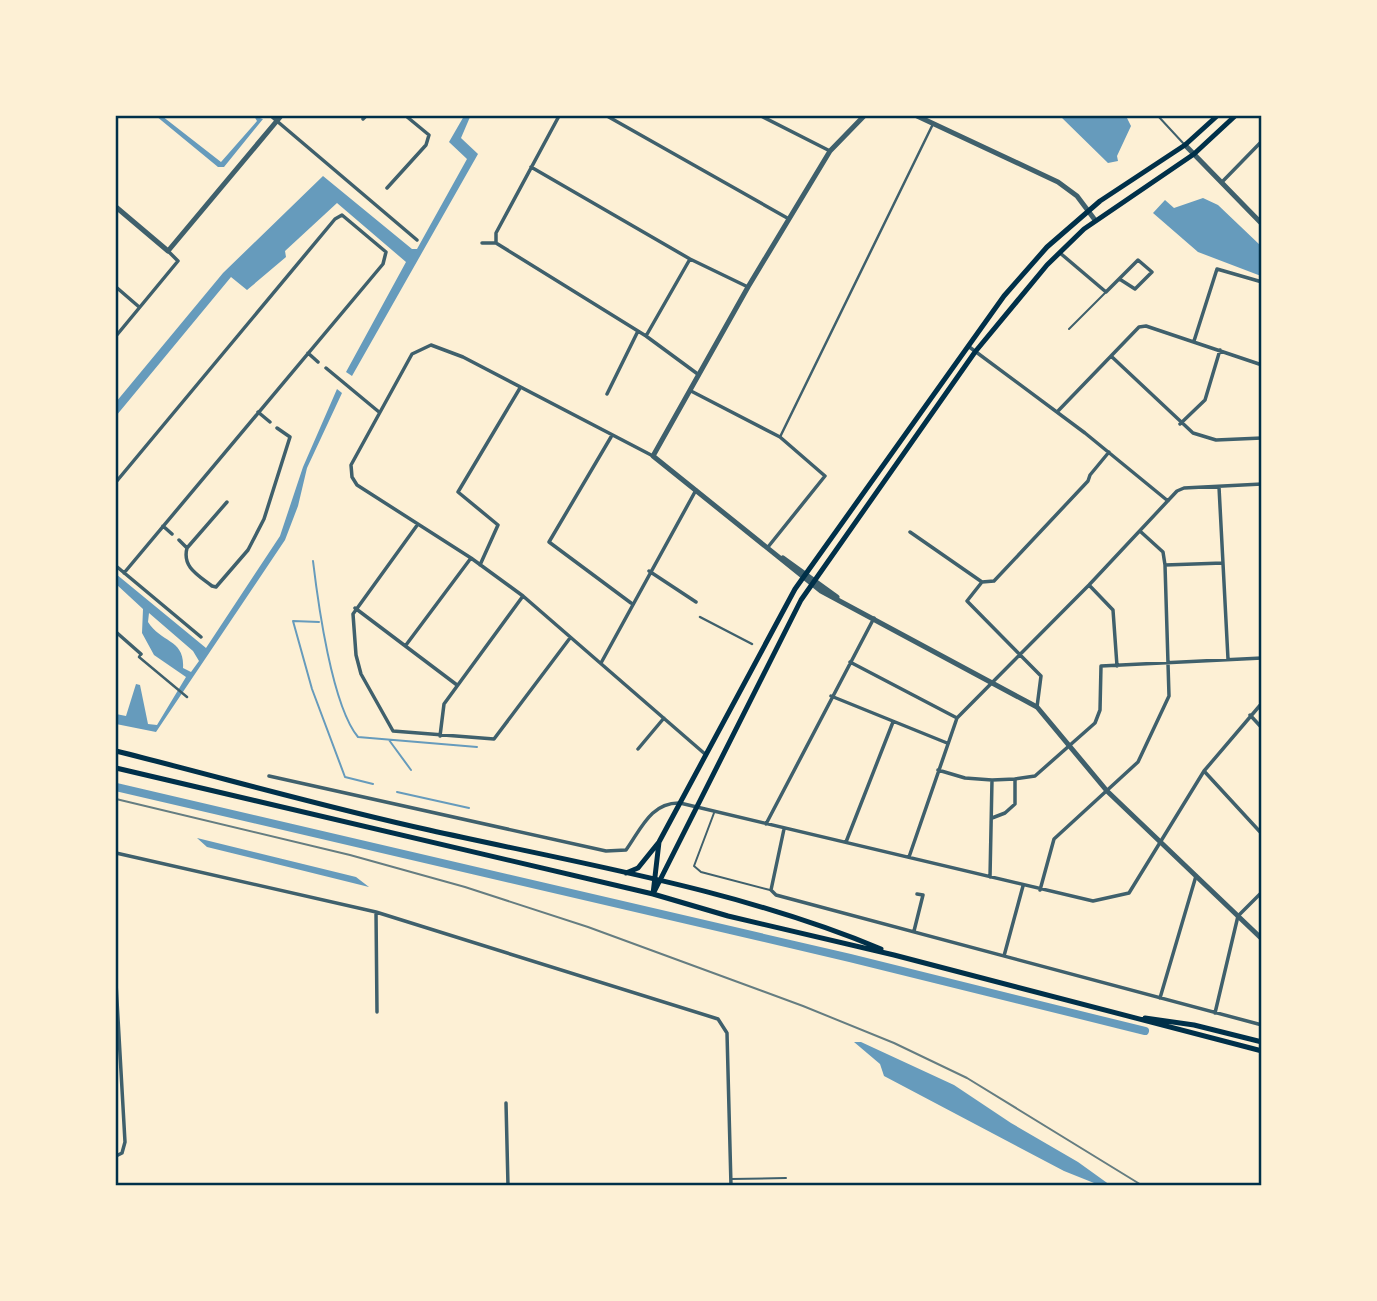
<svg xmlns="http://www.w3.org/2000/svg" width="1377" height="1301" font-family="'Asap Condensed',sans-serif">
<rect width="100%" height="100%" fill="#fdf0d5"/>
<path fill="#669bbc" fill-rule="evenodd" d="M156,116H162L221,162L257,121L254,116L263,119L224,167H218Z
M464,116L470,117L461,138L478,154L352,376L346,372L406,262L337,203L285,251L286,257L247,290L231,277L116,416V402L223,273L323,176L412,249H417L467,159L449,142Z
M1060,116H1126L1131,126L1117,156L1118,161L1108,163Z
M1203,198L1218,205L1261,246V276L1198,252L1153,213L1165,200L1174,208Z
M337,389L342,393L307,468L298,506L285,540L156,732L116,724V714L126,716L136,684L140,685L148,724L157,725L186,677L154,655L142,633L143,609L116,584V574L206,648L280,536L303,467ZM149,613L193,651L199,661L191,672L183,668C185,639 161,643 148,622Z
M197,838L356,877L369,887L207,847Z
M854,1042H861L954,1085L1011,1123L1078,1162L1110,1185H1099L1064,1171L884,1076L880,1064Z"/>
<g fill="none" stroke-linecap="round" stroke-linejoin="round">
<path stroke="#669bbc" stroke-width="2" d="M313,561C318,603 332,706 358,737L477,747
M319,622L293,621L312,689L345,777L373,784
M389,740L411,770
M397,792L469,808"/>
<path stroke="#669bbc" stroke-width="8" d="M116,787L850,958L1145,1031"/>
<path stroke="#3f606c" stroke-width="2" d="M1158,116L1183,143
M1069,329L1105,293
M714,813L694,866L701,872L770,890
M731,1179L786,1178"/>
<path stroke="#3f606c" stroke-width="2.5" d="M780,437L932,126
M700,617L752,644
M141,654L139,657L187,697"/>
<path stroke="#3f606c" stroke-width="3.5" d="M271,116L417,240
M607,116L789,219
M761,116L830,151
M363,119L366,116
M531,167L690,259L748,287
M1222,182L1262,141
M387,188L426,145L429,135L406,116
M482,243H496
M496,243L646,336L699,375
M496,243V233L559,116
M1060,253L1106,292L1138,260L1152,272L1135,289L1121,280
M116,287L138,306
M116,336L178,261L168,251
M646,336L690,259
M1194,341L1217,269L1262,282
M968,346L1085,433L1168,501
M308,353L318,362
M1111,356L1193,433L1216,440L1262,438
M326,368L379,412
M691,391L780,437L825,476L768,547
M607,394L638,331
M1058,411L1139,327L1146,326L1262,365
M258,412L270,422
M1180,424L1205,400L1220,350
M611,437L549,542L631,603
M653,456L463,357L431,345L412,354L351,465L352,477L357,485L471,558L523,596L705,754
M116,482L335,219L342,215L386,252L383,264L124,573
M1219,487L1228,659
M227,502L187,548C182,567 198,575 212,586L216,587L248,550L264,519L290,437L277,428
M418,524L353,614L356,655L361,674L393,731L494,739L570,638
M163,526L172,534
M910,532L982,582
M1141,532L1163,552L1165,565L1223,563
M179,540L187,548
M480,565L498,525L458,492L520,388
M116,566L201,637
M649,571L696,602
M1089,585L1113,610L1117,666
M355,608L457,685
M116,632L141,654
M406,645L471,558
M850,662L957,718L1089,585L1177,491L1184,488L1262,484
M601,663L696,490
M831,696L947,743
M1037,707L1041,676L967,601L982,582L994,581L1088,481L1090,475L1109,452
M1250,715L1262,728
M440,736L444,704L523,596
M638,749L664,718
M938,770L965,778L992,780
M1204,771L1262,834
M269,776L606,851L626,850C641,829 651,802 680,803L1093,901L1129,893L1204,771L1262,703
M1015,779L1035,776L1095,723L1100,710L1101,666L1262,658
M766,824L874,618
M784,829L771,890L776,895L1262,1025
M846,842L893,722
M116,853L376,912L718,1019L727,1033L731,1186
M909,857L957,718
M990,877L992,780L1015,779V804L1005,813L992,818
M1040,890L1054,839L1138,762L1169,696L1165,565
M376,912L377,1012
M914,931L923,895L917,894
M1004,956L1023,886
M116,983L125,1142L122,1153L116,1156
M1160,998L1196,876
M1215,1013L1238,916L1262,892
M506,1103L508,1186"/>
<path stroke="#3f606c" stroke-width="5" d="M864,116L830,151L748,287L653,456L821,591L1037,707L1107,791L1262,939
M917,116L1058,182L1077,196L1095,220
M1185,145L1262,224
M116,207L168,251L281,116
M783,558L837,597"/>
<path stroke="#003049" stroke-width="5" d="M116,751C220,777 324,807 429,830C581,864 737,889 881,949
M116,768L653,894L728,916L894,955L1262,1051
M626,873L638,868L659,842L795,589L1004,296L1047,247L1100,201L1185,145L1217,116
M653,894L801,600L975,352L1047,265L1084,229L1194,154L1235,116
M653,894L659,842
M1145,1018L1194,1025L1262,1042"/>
<path stroke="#657d81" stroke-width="2" d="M116,799L350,855L465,887L588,927L803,1006L894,1043L967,1078L1143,1186"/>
</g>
<rect width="1377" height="1301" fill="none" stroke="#fdf0d5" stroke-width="234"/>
<rect x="117" y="117" width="1143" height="1067" fill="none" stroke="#003049" stroke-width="2.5"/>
</svg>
